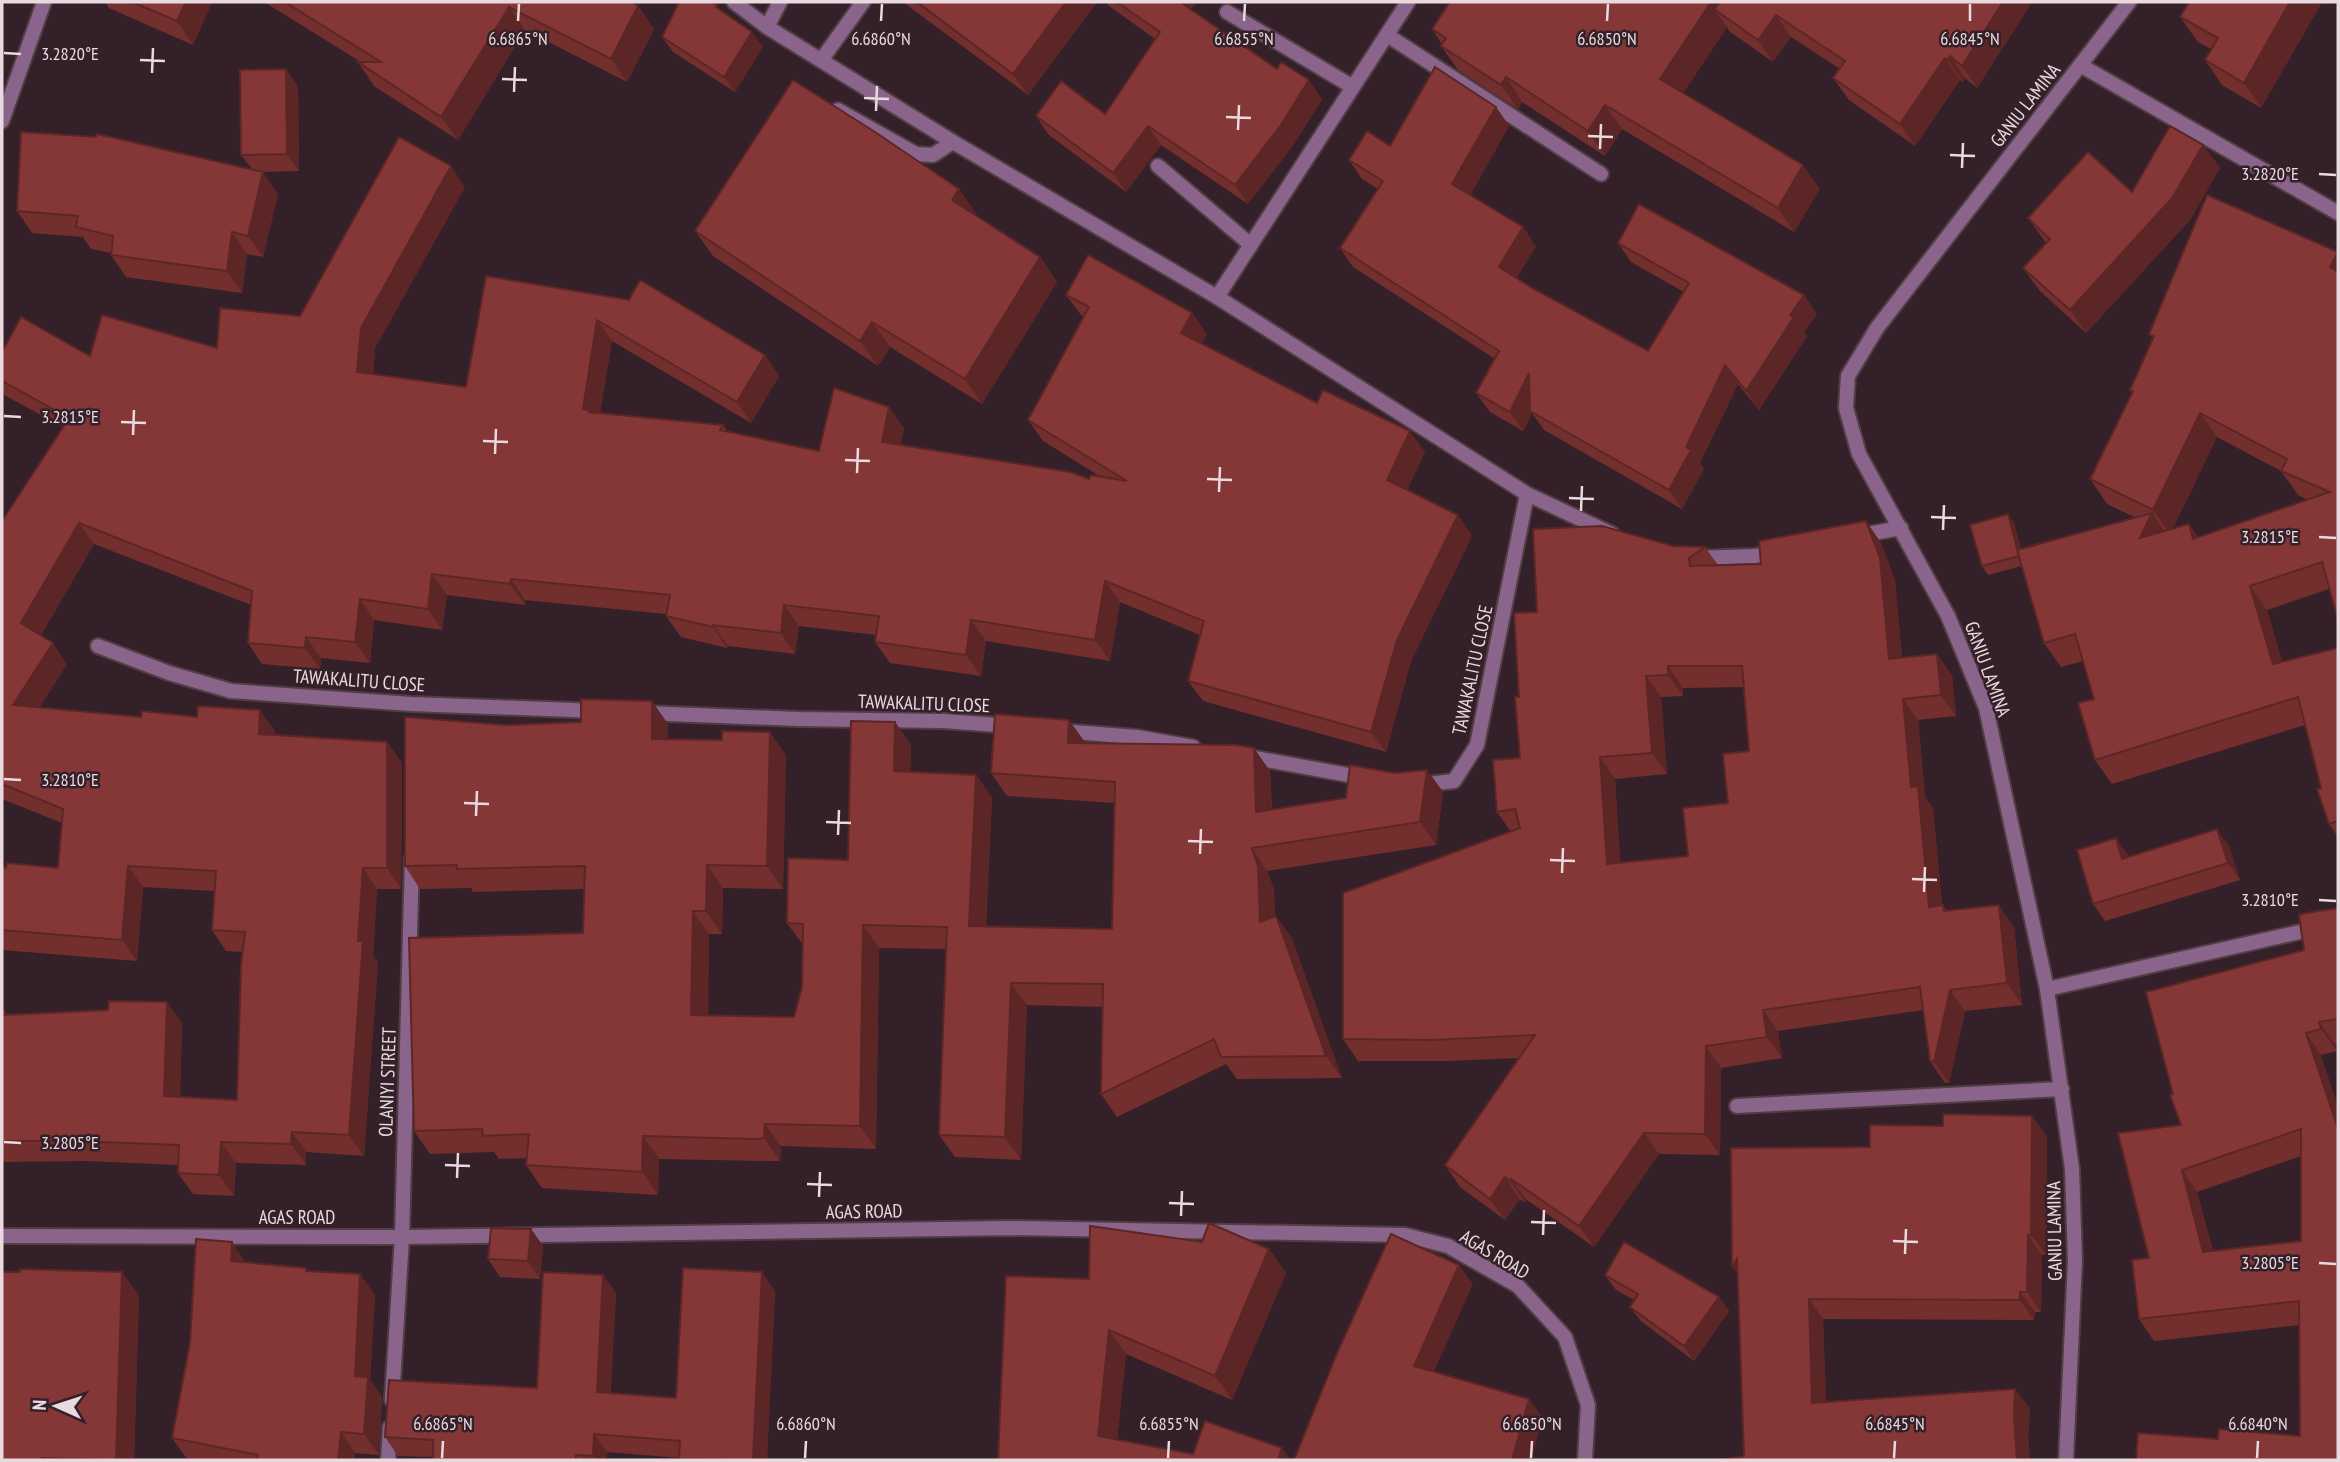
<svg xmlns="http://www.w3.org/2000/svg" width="2340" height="1462" font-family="'PT Sans Narrow',sans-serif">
<rect width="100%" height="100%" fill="#342028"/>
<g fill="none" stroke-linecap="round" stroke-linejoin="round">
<defs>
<path id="service" d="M1227,12L1353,87
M1387,35L1601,174
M822,59L863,2
M838,110L916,154L933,155L953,142
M1158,166L1251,245"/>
<path id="minor" d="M734,2L767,27L953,142L1217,297L1527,494L1612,534
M767,27L780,2
M2080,65L2338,213
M2,121L44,2
M1217,297L1408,2
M1857,536L1901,528
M1695,558L1755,556L1779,551
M98,646L169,673L231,691L411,704L599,711
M644,713L799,719L943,721L1012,726
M1060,731L1137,737L1193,747
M1244,756L1365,778
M1419,785L1454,781L1477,745L1527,494
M2047,989L2304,931L2338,919
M1737,1106L2062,1089
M2,1236L402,1237L1010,1228L1405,1235L1448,1246L1518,1286L1565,1337L1588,1405L1585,1460
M392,1400L402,1237L412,857
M388,1460L390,1427
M2066,1460L2075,1260L2072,1169L2047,989L1986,708L1948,616L1859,454L1846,408L1848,376L1877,328L2129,2"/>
</defs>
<use href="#service" stroke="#513e45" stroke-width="18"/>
<use href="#minor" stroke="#513e45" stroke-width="18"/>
<use href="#service" stroke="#8b648b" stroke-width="14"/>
<use href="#minor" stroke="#8b648b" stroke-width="14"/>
</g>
<path fill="#722f2e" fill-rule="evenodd" d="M105,2H212L193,45L109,8Z
M264,2H631L638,6L654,29L627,82L525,30L458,140L374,86L358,62H361Z
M903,2H1097L1028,95Z
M1106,2H1196L1191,9L1322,99L1294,144L1248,204L1161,145L1126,192L1049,135L1036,116L1105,114L1155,39L1109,6Z
M1450,2H2032L1977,88L1965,78L1963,82L1960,80L1915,146L1849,100L1833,78L1840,69L1791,37L1773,62L1729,31L1727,27L1683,93L1820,189L1794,232L1622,129L1605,156L1522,102L1518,109L1458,70L1441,46L1442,44L1432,29Z
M2322,2L2261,108L2222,85L2205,60L2211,49L2198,42L2180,17Z
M721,11L763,47L735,92L673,52L662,37Z
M298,86L299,171L262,172L278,194L263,257L247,254L242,293L126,277L111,255V253L91,249L83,237L32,233L17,211L96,137L252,169L241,155Z
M1496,107L1509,126L1470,195L1536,246L1516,278L1532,288L1648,351L1684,292L1631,262L1618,243L1817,314L1804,332L1807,336L1759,410L1738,384L1700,463L1704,469L1682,509L1544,430L1532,413L1523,431L1490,412L1476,393L1495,359L1353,267L1340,248L1378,189L1362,179L1349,160Z
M2203,145L2220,168L2190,220L2086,333L2040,291L2023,268L2046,243L2028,218L2132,192Z
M465,187L375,348L373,374L466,387L486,276L765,355L779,376L751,423L612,341L600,413L723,425L727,431L819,451L904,428L900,445L1089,479L1101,477L1043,441L1028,420L1084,317L1081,315L1066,295L1207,334L1201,344L1317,403L1425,452L1407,490L1458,515L1472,536L1411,661L1386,752L1203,701L1188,681L1200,635L1120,602L1110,661L986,641L981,676L890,663L875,642L876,635L799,626L795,654L728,646L727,648L681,637L666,616V614L525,600V605L447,595L442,630L374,620L370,663L321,658L320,669L262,664L248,643L251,605L94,544L41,635L67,664L39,708L275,731V735L387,742L402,763L401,889H377L373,955L378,962L364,1156L306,1152V1165L236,1163L234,1196L193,1194L178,1173V1165L86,1161L2,1162V1010H4L7,1015L182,1023L180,1097L237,1100L243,952L226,951L212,930L214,891L143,887L137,961L2,950V867L6,868H58L62,823L2,799V521L63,427L4,395L2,391V352L90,356L217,348L300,316Z
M959,189L976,214V216L1040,257L1057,282L982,404L890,347L878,366L713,256L695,231Z
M2338,252L2329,589L2267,610L2282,662L2338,648V837L2329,824L2305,725L2112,784L2095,760L2094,699L2083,661L2061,667L2044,643L2022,566L1988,575L1982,566L2014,523L2021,549L2136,518L2107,504L2090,479L2132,393L2130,390L2153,338L2149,334ZM2217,437L2281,471L2298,495L2308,500L2198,537L2189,524L2173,528Z
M1866,521L1881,543L1895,580L1902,658L1952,675L1956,716L1918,720L1925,797L1933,808L1942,905L1948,911L2014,927L2022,1005L1965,1011L1949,1083H1945L1930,1061L1923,1010L1778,1031L1782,1058L1721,1068L1720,1155L1659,1154L1594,1247L1527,1200L1525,1203L1520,1199L1505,1220L1460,1187L1445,1165L1519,1058L1447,1061H1358L1343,1039L1511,832L1497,812L1520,758L1519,697L1537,612L1673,546L1705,547L1718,565L1761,564ZM1744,687L1749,751L1728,803L1688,856L1620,863L1615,779L1667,774L1661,697L1683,696V688Z
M895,722L911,745L910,772L976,775L992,798L986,926L1112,929L1115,803L1007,796L991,773L1085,743L1270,771L1272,809L1346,798L1394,773L1427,770L1443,792L1436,845L1267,871L1274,889L1275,917L1276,916L1292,939L1342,1078L1237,1079L1226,1064L1117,1117L1101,1094L1103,1007L1027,1005L1021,1160L955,1157L939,1135L946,949L879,948L876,1149L781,1146L780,1161H770L659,1159L658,1195L542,1188L526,1165L527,1158L499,1159L494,1152L430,1154L414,1131L583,933L584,889L473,892L471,888L420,889L405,866L506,725L668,724V739L786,755L783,889L723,888L722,934H709L708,1015L794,1017L802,987L803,945L787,923L848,860Z
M2116,838L2128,857L2229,846L2240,880L2105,921L2093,904Z
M2338,908V1044H2335L2337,1051L2321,1055L2338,1460L2218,1439L2300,1436L2299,1325L2154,1341L2139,1319L2149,1258L2181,1125L2173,1094L2304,950ZM2301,1156V1241L2213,1251L2197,1192Z
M2032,1116L2047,1137L2046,1255H2042L2041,1312H2035L2034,1320L1823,1319L1826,1402L2015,1389L2030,1409L2028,1437L2030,1460H1721L1744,1456L1737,1273L1732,1266L1870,1147L1943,1126Z
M531,1229L543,1246L540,1279L500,1277L488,1259Z
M1202,1242L1269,1249L1286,1273L1232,1400L1126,1354L1117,1440L1193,1454L998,1460L1089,1279Z
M246,1263L308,1271L375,1295L370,1380L382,1397L379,1455L355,1453V1460H193L187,1459L172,1438Z
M20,1272H122L139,1296L134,1460H2Z
M603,1275L616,1293L610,1393L676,1398L775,1291L767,1460H680V1458L607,1452V1460H433V1457L398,1456L385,1437L537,1388Z
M1605,1275L1719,1297L1729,1311L1694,1361L1641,1321L1630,1307L1634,1300L1616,1290Z"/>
<path fill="#5c2626" d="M186,2H212L193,45L177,21Z
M1066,2H1097L1028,95L1013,74Z
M1176,2H1196L1186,15Z
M1711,2H1736L1714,9L1727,27L1677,103L1660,79Z
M2003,2H2032L1977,88L1962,66Z
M2290,2H2322L2261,108L2244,83Z
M638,6L654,29L627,82L611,59Z
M509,7L525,30L458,140L441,117Z
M1776,15L1791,37L1773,62L1758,40Z
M752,32L763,47L735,92L724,77Z
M1950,56L1965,78L1963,82L1948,60Z
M1945,58L1960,80L1915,146L1900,124Z
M286,69L298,86L299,171L287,154Z
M1506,77L1522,102L1518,109L1501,85Z
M1309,80L1322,99L1294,144L1248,204L1235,185Z
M1605,105L1622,129L1605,156L1588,131Z
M1496,107L1509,126L1466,203L1452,184Z
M1148,126L1161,145L1126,192L1113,173Z
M2203,145L2220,168L2190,220L2086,333L2070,310Z
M1803,165L1820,189L1794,232L1778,208Z
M451,166L465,187L375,348L372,393L357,372L361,328Z
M263,172L278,194L263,257L248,236Z
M959,189L976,214L969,225L952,200Z
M1523,227L1536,246L1512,286L1499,267Z
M232,232L247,254L242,293L227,271Z
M2338,254V279L2330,267Z
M1040,257L1057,282L982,404L965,379Z
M1804,295L1817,314L1804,332L1807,336L1759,410L1746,391L1790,315Z
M1192,313L1207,334L1196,354L1181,333Z
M597,320L612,341L598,423L583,409Z
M872,322L890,347L878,366L860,341Z
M765,355L779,376L751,423L737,402Z
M1725,365L1738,384L1700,463L1704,469L1682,509L1669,490L1686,447Z
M1529,373L1530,411L1532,413L1523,431L1510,412Z
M889,407L904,428L897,463L882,442Z
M2200,413L2217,437L2170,534L2153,510Z
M1410,431L1425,452L1402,501L1387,480Z
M2152,513L2168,537L2140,538Z
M2008,514L2014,523L2025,565L2019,556Z
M1458,515L1472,536L1411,661L1386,752L1371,732L1397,640Z
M1866,521L1881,543L1895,580L1904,681L1889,659Z
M79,523L94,544L36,644L21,623Z
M2189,524L2206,548L2193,539Z
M432,574L447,595L442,630L428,609Z
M511,579L525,600V605L510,584Z
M1105,581L1120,602L1110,661L1095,640Z
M2250,586L2267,610L2290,688L2273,664Z
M360,599L374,620L370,663L355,642Z
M784,605L799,626L795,654L781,633Z
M971,620L986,641L981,676L966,655Z
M713,625L728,646L727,648L713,627Z
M306,637L321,658L320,669L305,648Z
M53,643L67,664L27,726L13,705Z
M1937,654L1952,675L1956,716L1941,695Z
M1668,666L1683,688V696L1668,675Z
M1646,676L1661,697L1667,774L1652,753Z
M1903,699L1918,720L1925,797L1933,808L1944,928L1929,907L1911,787Z
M652,701L668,724V761L652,739Z
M260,710L275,731L274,755L259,734Z
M1069,720L1085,742L1068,743Z
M895,722L911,745L910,794L894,771Z
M770,732L786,755L783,889L767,866Z
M387,742L402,763L401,889L387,868Z
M1254,748L1270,771L1272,835L1256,812Z
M1600,757L1615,779L1622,885L1607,864Z
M1427,770L1443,792L1436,845L1420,822Z
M976,775L992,798L984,949L969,926Z
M2217,829L2229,846L2240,880L2228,863Z
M2116,838L2128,855L2134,876L2122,859Z
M1252,848L1267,871L1274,889L1276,945L1260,922Z
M707,865L723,888L722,934L706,911Z
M128,866L143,887L137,961L122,940Z
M363,868L377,889L373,955L378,962L364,1156L349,1135Z
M1999,905L2014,927L2022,1005L2007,983Z
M693,911L709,934L707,1038L691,1015Z
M1276,916L1292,939L1342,1078L1326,1056Z
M863,925L879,948L876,1149L860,1126Z
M1011,983L1027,1005L1021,1160L1005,1137Z
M1950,990L1965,1011L1949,1083L1934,1062Z
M167,1002L182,1023L179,1117L164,1096Z
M1763,1010L1778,1031L1782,1058L1767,1037Z
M2319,1022L2335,1044L2337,1051L2321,1029Z
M2306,1033L2321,1055L2338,1106V1129Z
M1706,1046L1721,1068L1720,1155L1705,1134Z
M2032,1116L2047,1137L2046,1255L2031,1235Z
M765,1124L781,1146L780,1161L764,1138Z
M292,1132L306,1152V1165L291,1144Z
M1644,1133L1659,1154L1594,1247L1579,1226Z
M643,1136L659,1159L658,1195L642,1172Z
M221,1142L236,1163L234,1196L219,1175Z
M2182,1170L2197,1192L2218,1274L2203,1252Z
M1505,1177L1520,1199L1505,1220L1490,1199Z
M1511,1179L1527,1200L1525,1203L1510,1181Z
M531,1229L543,1246L540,1279L528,1261Z
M2028,1235L2042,1255L2041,1312L2027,1292Z
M232,1242L246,1263L231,1261Z
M1269,1249L1286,1273L1232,1400L1215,1376Z
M1737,1259L1747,1286L1732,1266Z
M1459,1265L1473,1284L1428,1385L1414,1366Z
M122,1272L139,1296L134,1460H116Z
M762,1272L775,1291L767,1460H753Z
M360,1274L375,1295L370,1380L382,1397L379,1455L364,1434L355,1376Z
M603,1275L616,1293L610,1410L597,1392Z
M2020,1292L2035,1312L2034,1320L2020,1300Z
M1719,1297L1729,1311L1694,1361L1684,1346Z
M1809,1299L1823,1319L1827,1423L1812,1403Z
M1109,1330L1126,1354L1115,1460L1098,1436Z
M2015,1389L2030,1409L2028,1437L2030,1460H2017L2014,1417Z
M1529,1399L1543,1418L1531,1460H1512Z
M341,1432L355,1453V1460H338Z
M594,1434L607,1452V1460H596L593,1456Z
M1282,1448L1291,1460H1278Z"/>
<path fill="#843736" stroke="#5c2626" stroke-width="2" fill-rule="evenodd" d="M132,2H186L177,21Z
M285,2H631L638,6L611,59L509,7L441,117L358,62H381Z
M679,2H711L718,5L716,7L752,32L724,77L662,37Z
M917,2H1066L1013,74Z
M1117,2H1180L1277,69L1281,62L1309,80L1281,125L1235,185L1148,126L1113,173L1036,116L1061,81L1105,114L1160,32Z
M1450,2H1711L1660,79L1803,165L1778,208L1605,105L1588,131L1506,77L1501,85L1441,46L1446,38L1432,29Z
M1720,2H2003L1962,66L1950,56L1948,60L1945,58L1900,124L1833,78L1845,61L1776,15L1758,40L1714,9Z
M2189,2H2290L2244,83L2205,60L2218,38L2180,17Z
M1435,67L1496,107L1452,184L1523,227L1499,267L1532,288L1648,351L1689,283L1618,243L1639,204L1804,295L1790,315L1794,317L1746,391L1725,365L1686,447L1691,450L1669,490L1530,411L1529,373L1510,412L1476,393L1499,351L1340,248L1383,181L1349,160L1367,131L1390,146Z
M286,69L287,154L241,155L240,70Z
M793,80L875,132L959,189L952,200L1040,257L965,379L872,322L860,341L695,231Z
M2170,126L2203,145L2173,197L2070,310L2023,268L2050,239L2028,218L2088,152L2132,192Z
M21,132L96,137L97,134L263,172L248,236L232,232L227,271L111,255L113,236L76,227L78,216L17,211Z
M399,137L451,166L361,328L357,372L466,387L486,276L629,300L640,280L765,355L737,402L597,320L583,409L589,410V412L723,425L720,430L819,451L834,388L889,407L882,442L1070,472L1089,479L1091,475L1127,481L1028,420L1089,307L1066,295L1088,255L1192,313L1181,333L1317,403L1323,390L1410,431L1387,480L1458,515L1397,640L1371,732L1188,681L1204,621L1105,581L1095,640L971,620L966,655L875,642L879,616L784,605L781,633L713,625V627L666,616L670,595L511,579L510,584L432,574L428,609L360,599L355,642L306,637L305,648L248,643L252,591L79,523L21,623L53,643L13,705L141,717L142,711L197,717L198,706L260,710L259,734L387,742V868H363L358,941H363L349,1135L292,1132L291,1144L221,1142L219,1175L178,1173L179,1145L72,1141H2V1010H4V1015L108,1010L109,1001L167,1002L164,1096L237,1100L241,965L245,932L212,930L216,871L128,866L122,940L2,930V867L6,868L7,863L58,868L63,809L2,784V521L69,418L2,381V352L21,317L90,356L102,315L217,348L220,308L300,316Z
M2207,195L2338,252L2330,267L2338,272V620L2322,562L2250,586L2273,664L2338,648V821L2329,824L2317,789L2321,788L2298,697L2095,760L2078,703L2094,699L2075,634L2044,643L2017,550L2152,513L2140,538L2189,524L2193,539L2330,492L2281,471L2287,459L2200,413L2153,510L2090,479L2133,391L2130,390L2154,336L2149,334Z
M2008,514L2019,556L1982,566L1970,525Z
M1866,521L1880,558L1889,659L1937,654L1941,695L1903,699L1911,787L1918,786L1929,907L1943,905L1944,911L1999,905L2007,983L1950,990L1934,1062L1930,1061L1920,987L1763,1010L1767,1037L1706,1046L1705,1134L1644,1133L1579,1226L1511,1179L1510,1181L1505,1177L1490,1199L1445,1165L1535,1035L1432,1040L1343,1039V893L1520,828L1515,809L1497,812L1493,760L1520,758L1515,697H1519L1514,613L1537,612L1533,529L1602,526L1673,546L1705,547L1689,558L1690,566L1761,564L1759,541ZM1668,666H1742L1749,751L1723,754L1728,803L1683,808L1688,856L1607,864L1600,757L1652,753L1646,676L1668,675Z
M581,699L652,701V739L722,740V731L770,732L767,866L707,865L706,911H693L691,1015L794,1017L802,987L803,924L787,923L788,858L848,860L851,721L895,722L894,771L976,775L969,926L1112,929L1115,782L991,773L995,714L1069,720L1068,743L1236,745L1254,748L1256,812L1346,798L1350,765L1394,773L1427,770L1420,822L1252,848L1258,866L1260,922L1276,916L1326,1056L1221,1057L1214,1039L1101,1094L1103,984L1011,983L1005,1137L939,1135L947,927L863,925L860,1126L765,1124L764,1138L754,1139L643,1136L642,1172L526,1165L529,1134L483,1136L482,1129L414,1131L409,938L583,933L585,866L457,869V865L405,866V717L506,725L581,722Z
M2217,829L2228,863L2093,904L2077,850L2116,838L2122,859Z
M2338,908V1019L2319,1022L2321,1029L2306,1033L2338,1129V1460H2136L2138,1433L2218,1439L2219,1429L2300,1436L2299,1301L2139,1319L2132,1260L2149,1258L2118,1133L2181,1125L2170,1095L2173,1094L2146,992L2304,950L2299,915L2306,913ZM2301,1129V1241L2203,1252L2182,1170Z
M1943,1114L2032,1116L2031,1235H2028L2027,1292H2020V1300L1809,1299L1812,1403L2015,1389L2014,1417L2017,1460H1721L1744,1456L1737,1259L1732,1266L1731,1148L1870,1147V1125L1943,1126Z
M1209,1223L1269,1249L1215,1376L1109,1330L1098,1436L1193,1454L1205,1421L1282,1448L1278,1460H998L1006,1276L1089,1279L1090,1226L1202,1242Z
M491,1228L531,1229L528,1261L488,1259Z
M1391,1234L1459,1265L1414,1366L1529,1399L1512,1460H1294L1338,1351Z
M196,1239L232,1242L231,1261L306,1268V1271L360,1274L355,1376L368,1377L364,1434L341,1432L338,1460H257L258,1455L172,1438L190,1343Z
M1624,1242L1719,1297L1684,1346L1630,1307L1638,1294L1605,1275Z
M683,1268L762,1272L753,1460L679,1459L680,1441L594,1434L593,1456L576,1455V1460H433V1440L385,1437L389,1380L537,1388L543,1272L603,1275L597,1392L676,1398Z
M20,1269L122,1272L116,1460L42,1458V1460H2V1272H20Z"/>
<path fill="none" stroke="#e8dadf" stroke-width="2.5" d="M518,21L519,4M881,21L882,4M1244,21L1245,4M1607,21L1608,4M1970,21V4M4,53L21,54M140,60L165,61M152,73L153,48M502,79L527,80M514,92L515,67M864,98L889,99M876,111L877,86M1226,117L1251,118M1238,130L1239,105M1588,136L1613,137M1600,149L1601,124M1950,155L1975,156M1962,168L1963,143M2319,174L2336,175M4,416L21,417M121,422L146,423M133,435L134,410M483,441L508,442M495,454L496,429M845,460L870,461M857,473L858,448M1207,479L1232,480M1219,492L1220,467M1569,498L1594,499M1581,511L1582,486M1931,517L1956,518M1943,530L1944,505M2319,537L2336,538M4,779L21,780M464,803L489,804M476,816L477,791M826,822L851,823M838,835L839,810M1188,841L1213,842M1200,854L1201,829M1550,860L1575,861M1562,873L1563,848M1912,879L1937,880M1924,892L1925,867M2319,900L2336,901M4,1142L21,1143M445,1165L470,1166M457,1178L458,1153M807,1184L832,1185M819,1197L820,1172M1169,1203L1194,1204M1181,1216L1182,1191M1531,1222L1556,1223M1543,1235L1544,1210M1893,1241L1918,1242M1905,1254L1906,1229M2319,1263L2336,1264M442,1458L443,1441M805,1458L806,1441M1168,1458L1169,1441M1531,1458L1532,1441M1894,1458L1895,1441M2257,1458L2258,1441"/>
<g text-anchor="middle" stroke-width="5" stroke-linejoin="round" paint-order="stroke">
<g font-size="19" fill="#e8dadf" stroke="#342028">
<text transform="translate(2025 105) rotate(-52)" y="7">GANIU LAMINA</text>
<text transform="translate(1988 669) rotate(70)" y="7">GANIU LAMINA</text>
<text transform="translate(1472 670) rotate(-78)" y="7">TAWAKALITU CLOSE</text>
<text transform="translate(359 680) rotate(4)" y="7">TAWAKALITU CLOSE</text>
<text transform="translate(924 703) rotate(2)" y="7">TAWAKALITU CLOSE</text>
<text transform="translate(387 1082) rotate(-88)" y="7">OLANIYI STREET</text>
<text transform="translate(864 1211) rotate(-1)" y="7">AGAS ROAD</text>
<text x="297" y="1224">AGAS ROAD</text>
<text transform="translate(2054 1231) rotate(-91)" y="7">GANIU LAMINA</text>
<text transform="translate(1495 1254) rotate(31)" y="7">AGAS ROAD</text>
</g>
</g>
<g font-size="18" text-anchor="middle" fill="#e8dadf" stroke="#342028" stroke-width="5" stroke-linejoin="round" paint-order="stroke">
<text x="518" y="45">6.6865°N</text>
<text x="881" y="45">6.6860°N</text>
<text x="1244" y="45">6.6855°N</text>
<text x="1607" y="45">6.6850°N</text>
<text x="1970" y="45">6.6845°N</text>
<text x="70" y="60">3.2820°E</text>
<text x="2270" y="180">3.2820°E</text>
<text x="70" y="423">3.2815°E</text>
<text x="2270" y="543">3.2815°E</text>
<text x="70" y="786">3.2810°E</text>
<text x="2270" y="906">3.2810°E</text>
<text x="70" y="1149">3.2805°E</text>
<text x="2270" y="1269">3.2805°E</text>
<text x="443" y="1430">6.6865°N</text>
<text x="806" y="1430">6.6860°N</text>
<text x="1169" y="1430">6.6855°N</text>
<text x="1532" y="1430">6.6850°N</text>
<text x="1895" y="1430">6.6845°N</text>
<text x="2258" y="1430">6.6840°N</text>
</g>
<rect width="2340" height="1462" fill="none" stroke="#e8dadf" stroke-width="7"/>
<g transform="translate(56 1406) rotate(273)" stroke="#342028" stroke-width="5" paint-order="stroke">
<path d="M0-5L12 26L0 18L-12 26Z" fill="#e8dadf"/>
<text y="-10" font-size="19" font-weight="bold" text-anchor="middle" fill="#e8dadf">N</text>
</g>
</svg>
